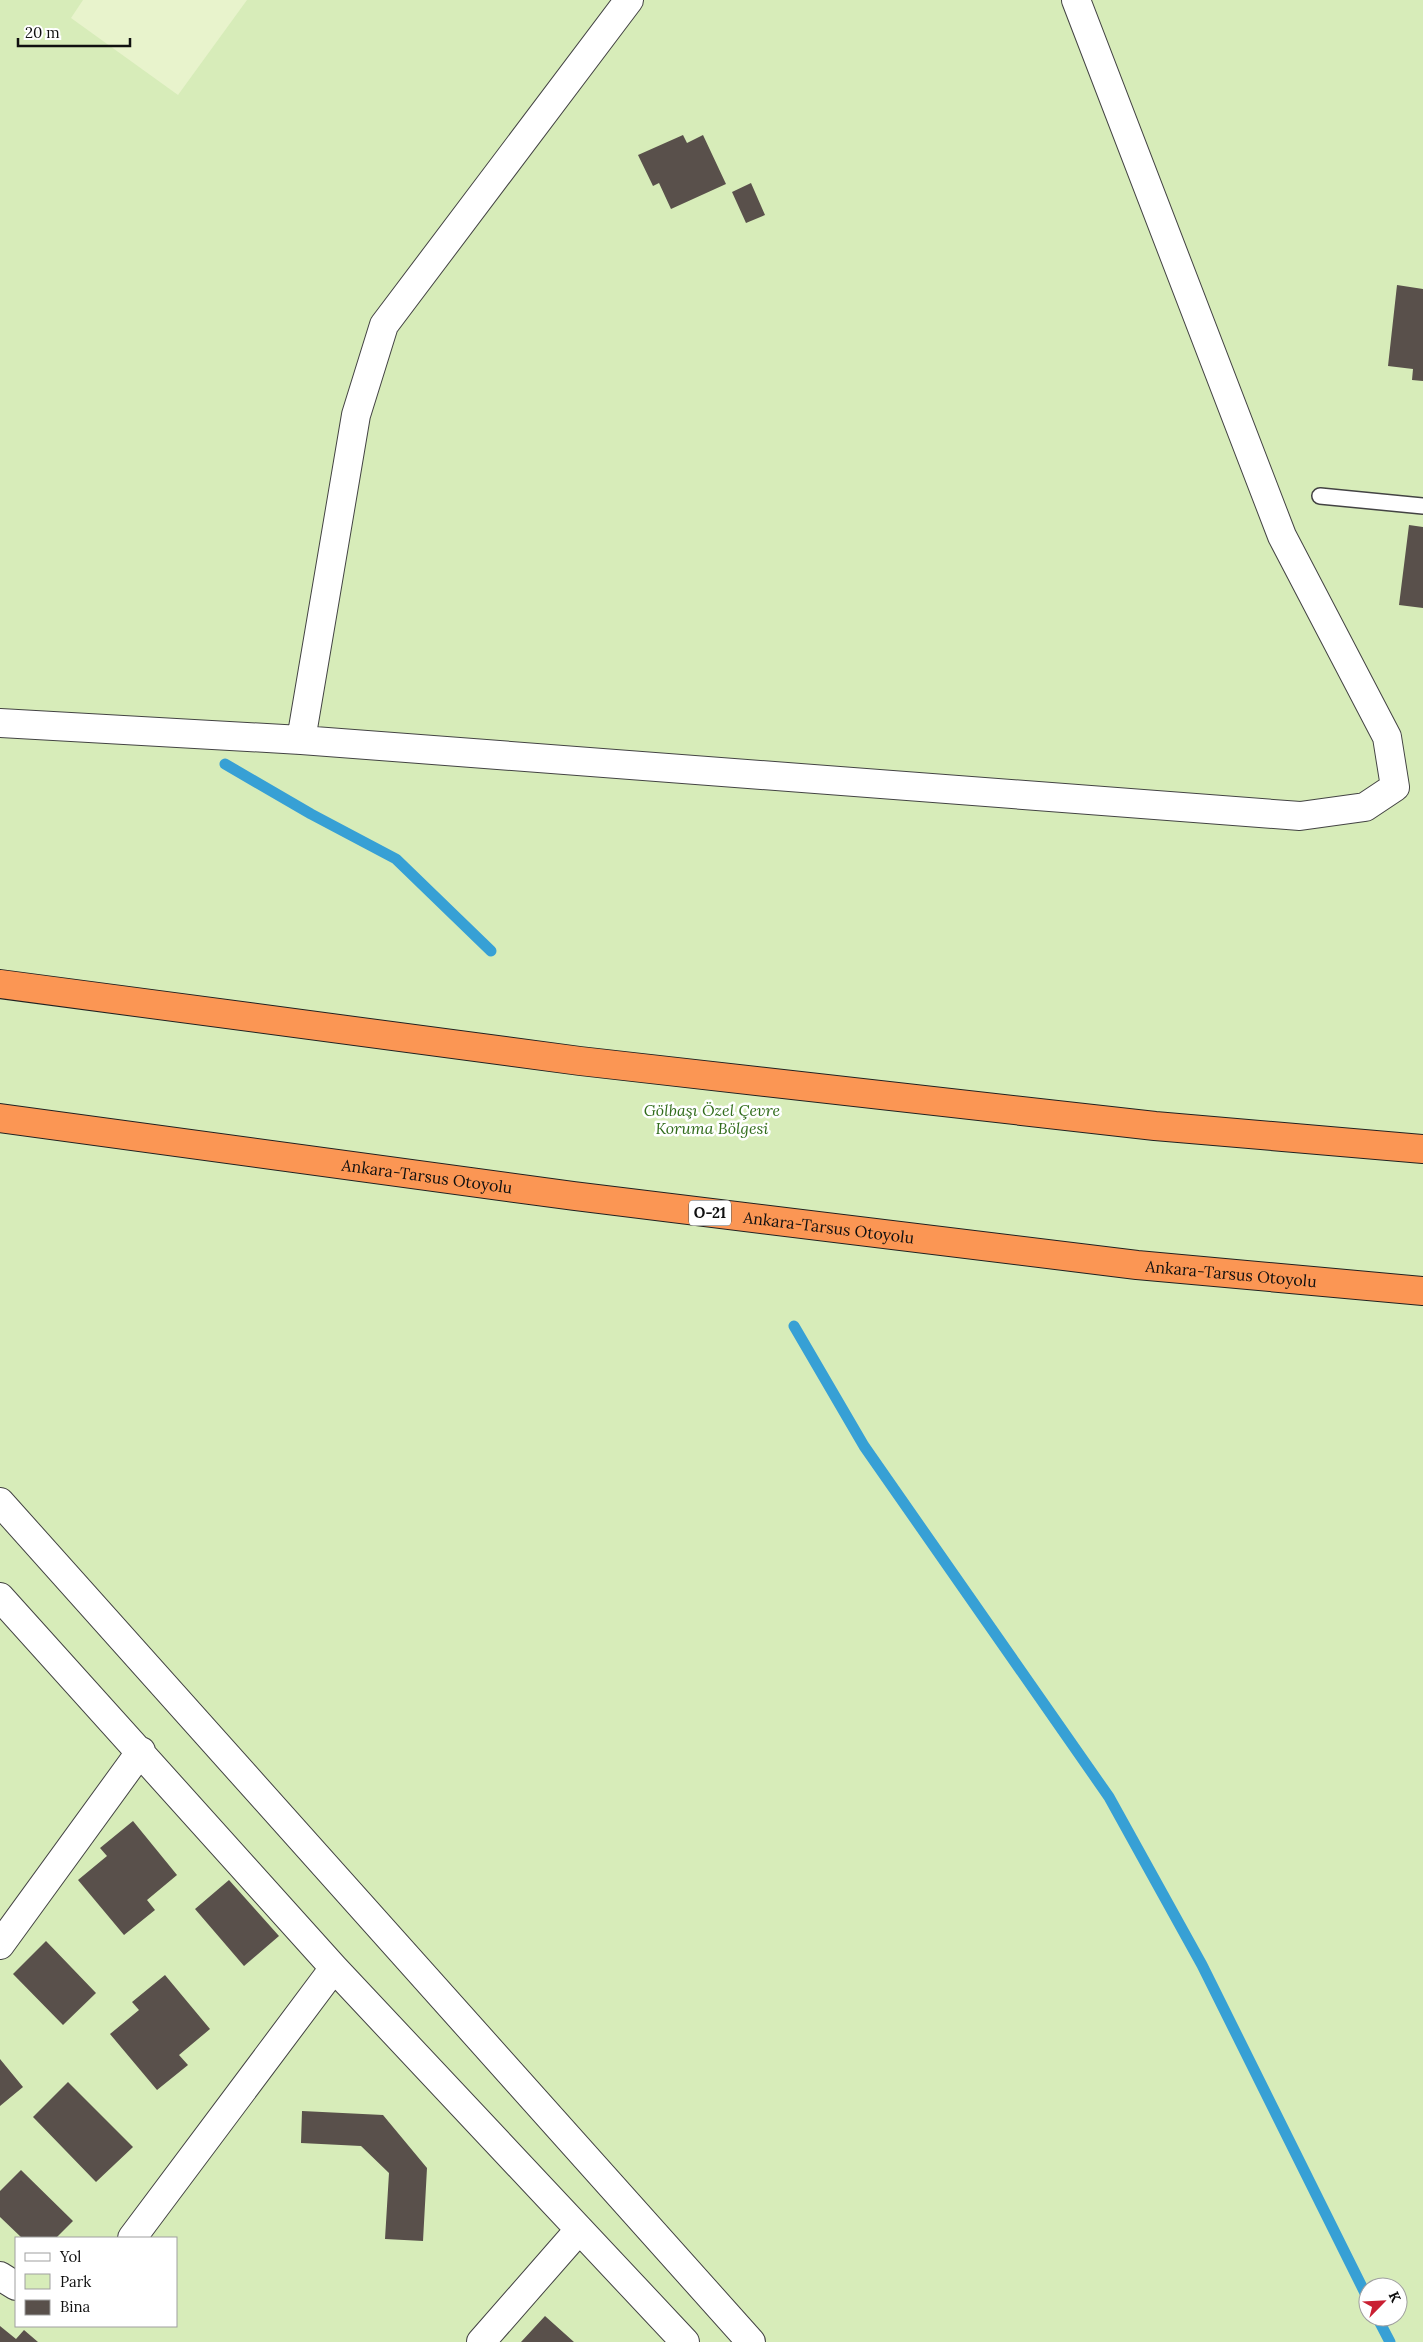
<svg xmlns="http://www.w3.org/2000/svg" width="1423" height="2342" font-family="Lora,serif">
<rect width="100%" height="100%" fill="#fffcf3"/>
<path fill="#d7ecb9" fill-rule="evenodd" d="M0,0H1423V2342H0ZM16,2238H176V2326H16ZM1368,2287H1398V2317H1368Z"/>
<path fill="#e8f3cc" d="M83,0H247L178,95L71,18Z"/>
<g fill="none" stroke-linecap="round" stroke-linejoin="round">
<path stroke="#37a0d5" stroke-width="11" d="M225,764L311,814L396,859L491,951
M794,1326L864,1446L1109,1797L1202,1965L1368,2299
M1377,2317L1390,2342"/>
</g>
<path fill="#59504b" d="M683,135L687,143L703,135L726,184L671,209L659,183L653,186L638,155Z
M751,183L765,215L746,223L732,192Z
M1397,285L1423,289V381L1412,380L1413,369L1388,366Z
M1409,525L1423,527V608L1399,605Z
M133,1821L177,1875L147,1900L155,1910L124,1935L78,1880L107,1856L100,1848Z
M229,1880L279,1936L244,1966L195,1909Z
M46,1941L96,1993L63,2025L13,1974Z
M165,1975L210,2029L179,2055L188,2065L157,2090L110,2034L139,2010L132,2002Z
M0,2059L23,2087L0,2106Z
M68,2082L133,2147L96,2182L33,2117Z
M302,2111L383,2115L427,2168L423,2241L385,2239L389,2173L361,2146L301,2143Z
M21,2170L73,2221L56,2238H22L0,2217V2191Z
M545,2316L574,2342H521Z
M0,2326L16,2339L24,2330L38,2342H0Z"/>
<g fill="none" stroke-linecap="round" stroke-linejoin="round">
<defs>
<path id="service" d="M1320,496L1423,506"/>
<path id="minor" d="M0,723L301,740L1300,816L1365,807L1395,787L1387,737L1282,536L1076,0
M301,740L356,415L384,325L629,0
M0,1502L751,2342
M0,1597L334,1968L685,2342
M0,1945L141,1751
M132,2238L334,1968
M0,2276L16,2286
M481,2342L579,2230"/>
<g id="motorway">
<path d="M0,984L580,1061L1155,1126L1423,1149"/>
<path id="s1" d="M0,1118L574,1196L1137,1265L1423,1291"/>
</g>
</defs>
<use href="#service" stroke="#434343" stroke-width="18"/>
<use href="#minor" stroke="#434343" stroke-width="30"/>
<use href="#motorway" stroke="#212121" stroke-width="30"/>
<use href="#service" stroke="#fff" stroke-width="15"/>
<use href="#minor" stroke="#fff" stroke-width="28"/>
<use href="#motorway" stroke="#fb9654" stroke-width="28"/>
</g>
<g text-anchor="middle" stroke-width="5" stroke-linejoin="round" paint-order="stroke">
<rect fill="#fff" stroke="#585858" stroke-width="1" x="689" y="1200.5" width="42" height="25" rx="4"/>
<g font-size="15" font-weight="bold" fill="#101010">
<text x="710" y="1218">O-21</text>
</g>
<g font-size="16" font-style="italic" fill="#316c1b" stroke="#fff">
<text x="712" y="1116">Gölbaşı Özel Çevre<tspan x="712" dy="18">Koruma Bölgesi</tspan></text>
</g>
<g font-size="16" fill="#101010" stroke="#fff">
<text dy="6" stroke="none"><textPath href="#s1" startOffset="431">Ankara-Tarsus Otoyolu</textPath></text>
<text dy="6" stroke="none"><textPath href="#s1" startOffset="836">Ankara-Tarsus Otoyolu</textPath></text>
<text dy="6" stroke="none"><textPath href="#s1" startOffset="1241">Ankara-Tarsus Otoyolu</textPath></text>
</g>
</g>
<rect x="15" y="2237" width="162" height="90" fill="#ffffff" stroke="#9f9f9f"/>
<rect x="25" y="2253" width="25" height="8" fill="#ffffff" stroke="#9f9f9f"/>
<text x="60" y="2262" font-size="15" fill="#101010">Yol</text>
<rect x="25" y="2274" width="25" height="15" fill="#d7ecb9" stroke="#9f9f9f"/>
<text x="60" y="2287" font-size="15" fill="#101010">Park</text>
<rect x="25" y="2300" width="25" height="15" fill="#59504b" stroke="#9f9f9f"/>
<text x="60" y="2312" font-size="15" fill="#101010">Bina</text>
<g transform="translate(1383 2302) rotate(66)"><circle r="24" fill="#ffffff" stroke="#9f9f9f"/>
<path d="M0-4L9 19L0 12L-9 19Z" fill="#c91f32"/>
<text y="-8" font-size="14" font-weight="bold" text-anchor="middle" fill="#101010">K</text>
</g>
<path d="M18 38v8h112v-8" fill="none" stroke="#101010" stroke-width="2.5"/>
<text x="25" y="38" font-size="15" fill="#101010" stroke="#ffffff" stroke-width="4" paint-order="stroke">20 m</text>
</svg>
